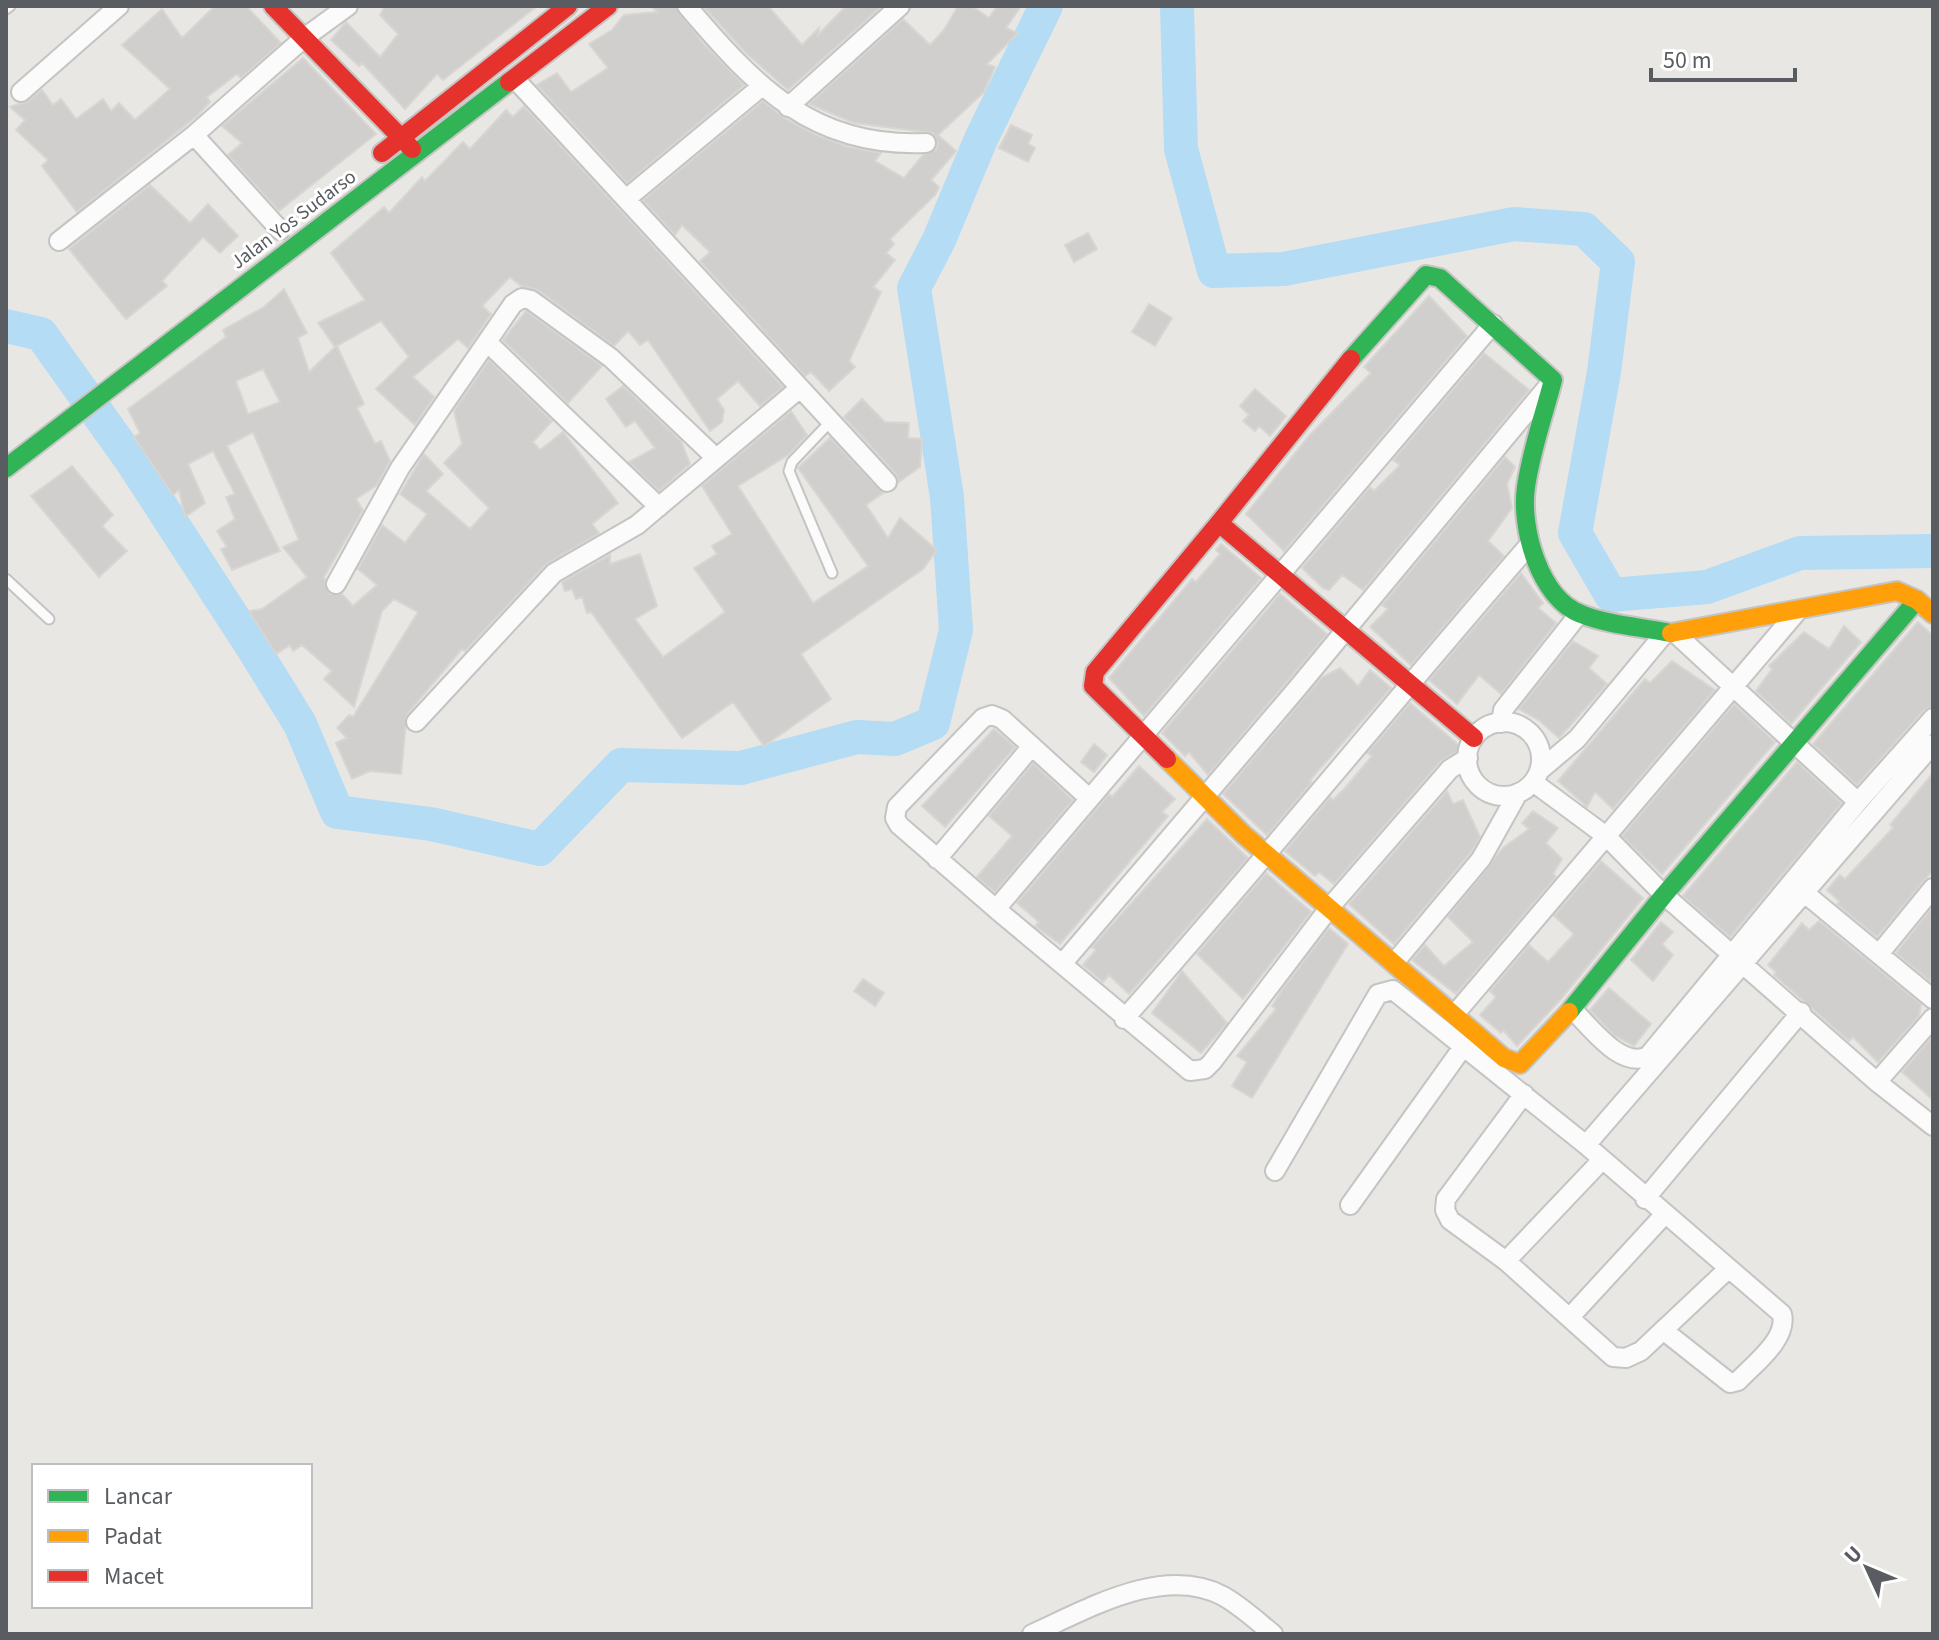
<svg xmlns="http://www.w3.org/2000/svg" width="1939" height="1640" font-family="'Source Sans 3',sans-serif">
<rect width="100%" height="100%" fill="#e9e7e3"/>
<g fill="none" stroke-linecap="round" stroke-linejoin="round">
<path stroke="#b4dcf5" stroke-width="34" d="M1177,6L1181,149L1214,271L1284,269L1514,224L1584,229L1618,262L1604,372L1575,533L1611,595L1707,587L1800,553L1933,551
M6,326L41,334L133,463L253,648L300,724L337,812L431,824L540,849L621,765L741,768L857,737L895,739L933,723L956,630L947,497L914,288L939,240L981,139L1046,6"/>
</g>
<path fill="#d0cfcd" stroke="#d8d6d2" stroke-width="2" fill-rule="evenodd" d="M215,6H246L281,43L241,78L237,74L207,97L210,102L197,116L77,212L42,166L48,160L16,130L25,120L10,107L28,101L42,90L53,105L61,99L76,119L103,99L111,111L119,103L135,120L170,89L122,45L162,9L182,38Z
M385,6H537L443,80L437,74L405,109L362,63L359,66L331,40L346,22L380,57L398,34L380,15Z
M651,6H675L703,43L744,85L627,183L537,85L557,73L571,92L608,68L589,44L612,30L624,15L658,12Z
M703,6H768L802,45L819,28L818,35L846,6H882L788,90L746,53Z
M958,6H972L989,18L997,6H1021L1006,28L1018,33L987,64L995,67L984,92L938,135L956,151L931,180L939,187L935,195L890,239L894,244L886,253L895,260L873,287L881,292L849,361L855,367L829,391L811,372L805,376L700,261L710,252L682,225L675,235L643,200L763,101L784,118L814,134L848,147L881,153L875,161L904,178L923,155L936,150L938,143L933,133L854,123L809,104L903,19L930,45L944,30Z
M303,58L376,134L279,211L228,155L242,143L222,126Z
M524,106L783,387L760,406L738,381L717,399L724,410L722,422L710,431L648,340L640,345L628,331L614,346L538,290L521,286L510,277L482,306L491,314L468,348L458,339L413,377L434,397L415,425L376,389L409,357L381,321L337,346L364,404L357,408L375,444L381,441L390,461L377,485L356,499L363,510L324,577L330,594H342L353,606L377,585L358,569L382,525L405,543L427,514L400,494L424,454L443,474L426,491L470,529L489,508L444,463L462,444L454,411L489,360L552,421L533,442L540,450L563,432L618,503L592,524L599,533L545,565L465,651L462,649L407,714L401,774L370,771L352,779L336,743L347,738L337,728L349,715L353,717L418,612L394,599L382,611L354,707L324,679L332,671L302,645L293,651L290,645L276,654L249,611L262,609L307,577L283,547L299,540L253,432L227,446L280,551L232,570L221,549L227,547L217,531L235,519L226,497L235,494L213,451L188,464L205,503L185,517L179,490L173,495L134,437L140,433L128,409L226,337L223,330L264,307L284,289L307,333L298,338L309,372L335,347L318,323L365,300L331,253L384,207L389,213L422,177L425,181L463,142L470,149L506,110L513,117ZM263,369L280,402L248,414L236,381Z
M1011,125L1032,135L1028,144L1035,148L1028,162L999,148Z
M150,185L190,223L208,204L238,236L220,253L203,237L162,281L167,286L126,319L69,249Z
M1088,233L1097,249L1074,262L1065,245Z
M1429,296L1467,336L1284,551L1246,514L1309,436L1371,373L1364,367Z
M1149,304L1172,318L1155,346L1132,332Z
M526,311L602,366L568,403L503,340Z
M1484,353L1529,390L1363,590L1342,575L1329,590L1323,588L1302,568L1370,487L1374,491L1400,465L1393,460Z
M623,386L681,441L690,464L659,491L629,462L655,448L635,421L626,427L606,399Z
M1255,389L1286,416L1270,436L1259,426L1255,431L1243,421L1249,415L1240,406Z
M862,399L885,422L909,423L908,438L922,439L920,467L899,482L896,474L844,417Z
M791,411L807,435L788,455L738,486L813,603L868,566L798,468L830,438L883,493L866,505L888,538L900,518L937,550L923,569L801,654L831,699L764,746L733,702L682,738L591,612L587,613L582,597L576,599L572,589L565,591L562,582L610,555V564L640,554L657,606L635,619L663,657L725,612L694,568L717,554L712,546L732,534L702,486Z
M1505,457L1515,467L1507,484L1512,508L1488,541L1504,556L1411,665L1370,627L1388,609L1382,605Z
M72,466L113,515L102,526L127,551L99,577L31,496Z
M1221,544L1261,578L1144,716L1109,678L1192,579L1196,582L1220,554L1216,550Z
M1521,573L1543,603L1538,608L1556,623L1501,694L1479,675L1457,704L1429,680Z
M1280,594L1327,634L1208,775L1189,752L1185,756L1162,733Z
M1918,622L1933,636V706L1924,710L1857,785L1813,744Z
M1844,626L1861,642L1791,724L1756,691L1772,669L1769,666L1804,632L1829,649Z
M1573,641L1598,656L1589,668L1607,684L1559,738L1540,721L1519,709Z
M1672,661L1715,690L1613,809L1595,792L1587,807L1558,781L1645,679L1650,683Z
M1340,668L1358,686L1370,670L1391,688L1310,780L1312,782L1267,835L1223,794L1321,678Z
M1410,703L1462,748L1441,761L1334,884L1319,872L1315,876L1285,851L1330,797L1333,800L1345,788L1372,756L1367,753Z
M1734,704L1775,742L1662,874L1622,836Z
M994,729L1015,747L945,827L922,806Z
M1094,744L1107,755L1094,772L1081,762Z
M1797,762L1842,803L1730,937L1683,896Z
M1033,763L1073,800L995,892L977,877L1012,836L989,816Z
M1139,766L1175,799L1162,812L1168,816L1060,944L1035,926L1039,922L1017,903L1109,794L1112,797Z
M1933,773V870L1877,937L1837,904L1840,902L1827,890L1840,875L1845,879L1893,828L1890,825Z
M1447,791L1453,804L1463,800L1480,837L1471,852L1394,944L1349,904Z
M1533,811L1558,828L1546,843L1562,859L1553,874L1556,877L1456,994L1412,960L1425,945L1444,966L1473,942L1448,917L1503,848L1529,829L1522,823Z
M1207,819L1248,858L1129,994L1109,975L1103,982L1083,965L1096,950L1092,947Z
M1601,861L1643,898L1561,999L1517,1046L1503,1030L1501,1033L1480,1015L1496,997L1490,991L1529,945L1548,962L1574,934L1554,916Z
M1266,873L1311,912L1243,999L1197,954Z
M1931,909L1933,974L1930,981L1896,953Z
M1819,921L1921,1004L1919,1016L1878,1062L1853,1037L1849,1041L1774,975L1776,972L1768,965L1802,923L1809,930Z
M1661,922L1673,932L1662,944L1673,955L1653,981L1631,960Z
M1329,928L1348,944L1252,1098L1232,1086L1247,1062L1237,1056L1276,1009L1272,1006L1282,990Z
M1182,971L1227,1023L1201,1053L1152,1013Z
M863,979L884,993L875,1006L854,991Z
M1609,988L1651,1024L1634,1046L1614,1035L1590,1010Z
M1933,1036V1100L1902,1072Z"/>
<g fill="none" stroke-linecap="round" stroke-linejoin="round">
<defs>
<path id="lane" d="M6,9L10,6
M831,421L792,462L789,471L832,573
M6,579L49,619"/>
<path id="street" d="M687,6C755,86 813,148 926,143
M515,79L887,482
M21,92L119,6
M788,107L900,6
M194,135L280,230
M626,199L761,87
M59,241L194,135L304,38L348,6
M487,342L659,507
M336,584L400,468L513,304L522,298L531,300L611,358L716,458
M1676,634L1858,802
M416,722L554,573L637,525L800,388
M1467 759a37 37 0 1 1 74 0a37 37 0 1 1-74 0Z
M1501,723L1503,710L1579,614
M1468,758L1450,769L1330,907L1212,1062L1205,1069L1190,1071L996,909L1493,324
M1539,771L1577,739L1665,633
M1533,782L1606,836L1664,895L1877,1082L1933,1126
M937,859L1032,746
M1796,886L1933,999
M996,909L899,825L895,818L897,807L983,718L992,715L1002,719L1089,798
M1879,954L1933,888
M1394,963L1481,859L1518,793
M1062,964L1295,691L1549,385
M1572,1009C1590,1026 1621,1070 1648,1056L1858,802L1933,718
M1454,1015L1796,613
M1124,1019C1262,863 1393,702 1530,544
M1877,1082L1933,1018
M1524,1094L1446,1199L1445,1210L1450,1220L1506,1261L1613,1357L1626,1358L1641,1351L1727,1270
M1586,1145L1933,744
M1275,1171L1378,994L1393,990L1586,1145L1782,1314C1788,1339 1754,1364 1738,1381L1730,1383L1663,1330
M1645,1199L1801,1012
M1350,1205L1463,1047
M1506,1261L1602,1160
M1571,1316L1664,1215
M1032,1634C1086,1610 1163,1564 1223,1596C1241,1606 1257,1621 1273,1634"/>
<path id="fast" d="M1351,359L1426,275L1440,278L1553,380C1544,415 1531,451 1526,487C1520,527 1539,598 1581,614C1608,625 1642,627 1671,633
M6,468L509,82
M1569,1012L1664,895L1917,600"/>
<path id="slow" d="M1671,633L1897,591L1917,600L1933,614
M1167,759L1244,835L1504,1058L1520,1064L1569,1012"/>
<path id="jam" d="M273,6L412,149
M509,82L608,6
M382,153L568,6
M1351,359L1219,523L1474,738
M1167,759L1093,686L1095,672L1219,523"/>
</defs>
<use href="#lane" stroke="#c4c4c3" stroke-width="13"/>
<use href="#street" stroke="#c4c4c3" stroke-width="22"/>
<use href="#fast" stroke="#c5c4c3" stroke-width="22"/>
<use href="#slow" stroke="#c5c4c3" stroke-width="22"/>
<use href="#jam" stroke="#c5c4c3" stroke-width="22"/>
<use href="#lane" stroke="#fcfbfb" stroke-width="9"/>
<use href="#street" stroke="#fcfbfb" stroke-width="18"/>
<use href="#fast" stroke="#30b455" stroke-width="18"/>
<use href="#slow" stroke="#ff9f0a" stroke-width="18"/>
<use href="#jam" stroke="#e5322d" stroke-width="18"/>
</g>
<g text-anchor="middle" stroke-width="6" stroke-linejoin="round" paint-order="stroke">
<g font-size="20" fill="#595d61" stroke="#fff">
<text transform="translate(293 219) rotate(-37)" y="7">Jalan Yos Sudarso</text>
</g>
</g>
<rect width="1939" height="1640" fill="none" stroke="#595d61" stroke-width="16"/>
<rect x="32" y="1464" width="280" height="144" fill="#ffffff" stroke="#bdbec0" stroke-width="2"/>
<rect x="48" y="1490" width="40" height="12" fill="#30b455" stroke="#bdbec0" stroke-width="2"/>
<text x="104" y="1504" font-size="24" fill="#595d61">Lancar</text>
<rect x="48" y="1530" width="40" height="12" fill="#ff9f0a" stroke="#bdbec0" stroke-width="2"/>
<text x="104" y="1544" font-size="24" fill="#595d61">Padat</text>
<rect x="48" y="1570" width="40" height="12" fill="#e5322d" stroke="#bdbec0" stroke-width="2"/>
<text x="104" y="1584" font-size="24" fill="#595d61">Macet</text>
<g transform="translate(1867 1568) rotate(314)" stroke="#ffffff" stroke-width="6" paint-order="stroke">
<path d="M0-6L14 30L0 20L-14 30Z" fill="#595d61"/>
<text y="-12" font-size="22" font-weight="bold" text-anchor="middle" fill="#595d61">U</text>
</g>
<path d="M1651 68v12h144v-12" fill="none" stroke="#595d61" stroke-width="4"/>
<text x="1663" y="68" font-size="24" fill="#595d61" stroke="#ffffff" stroke-width="6" paint-order="stroke">50 m</text>
</svg>
